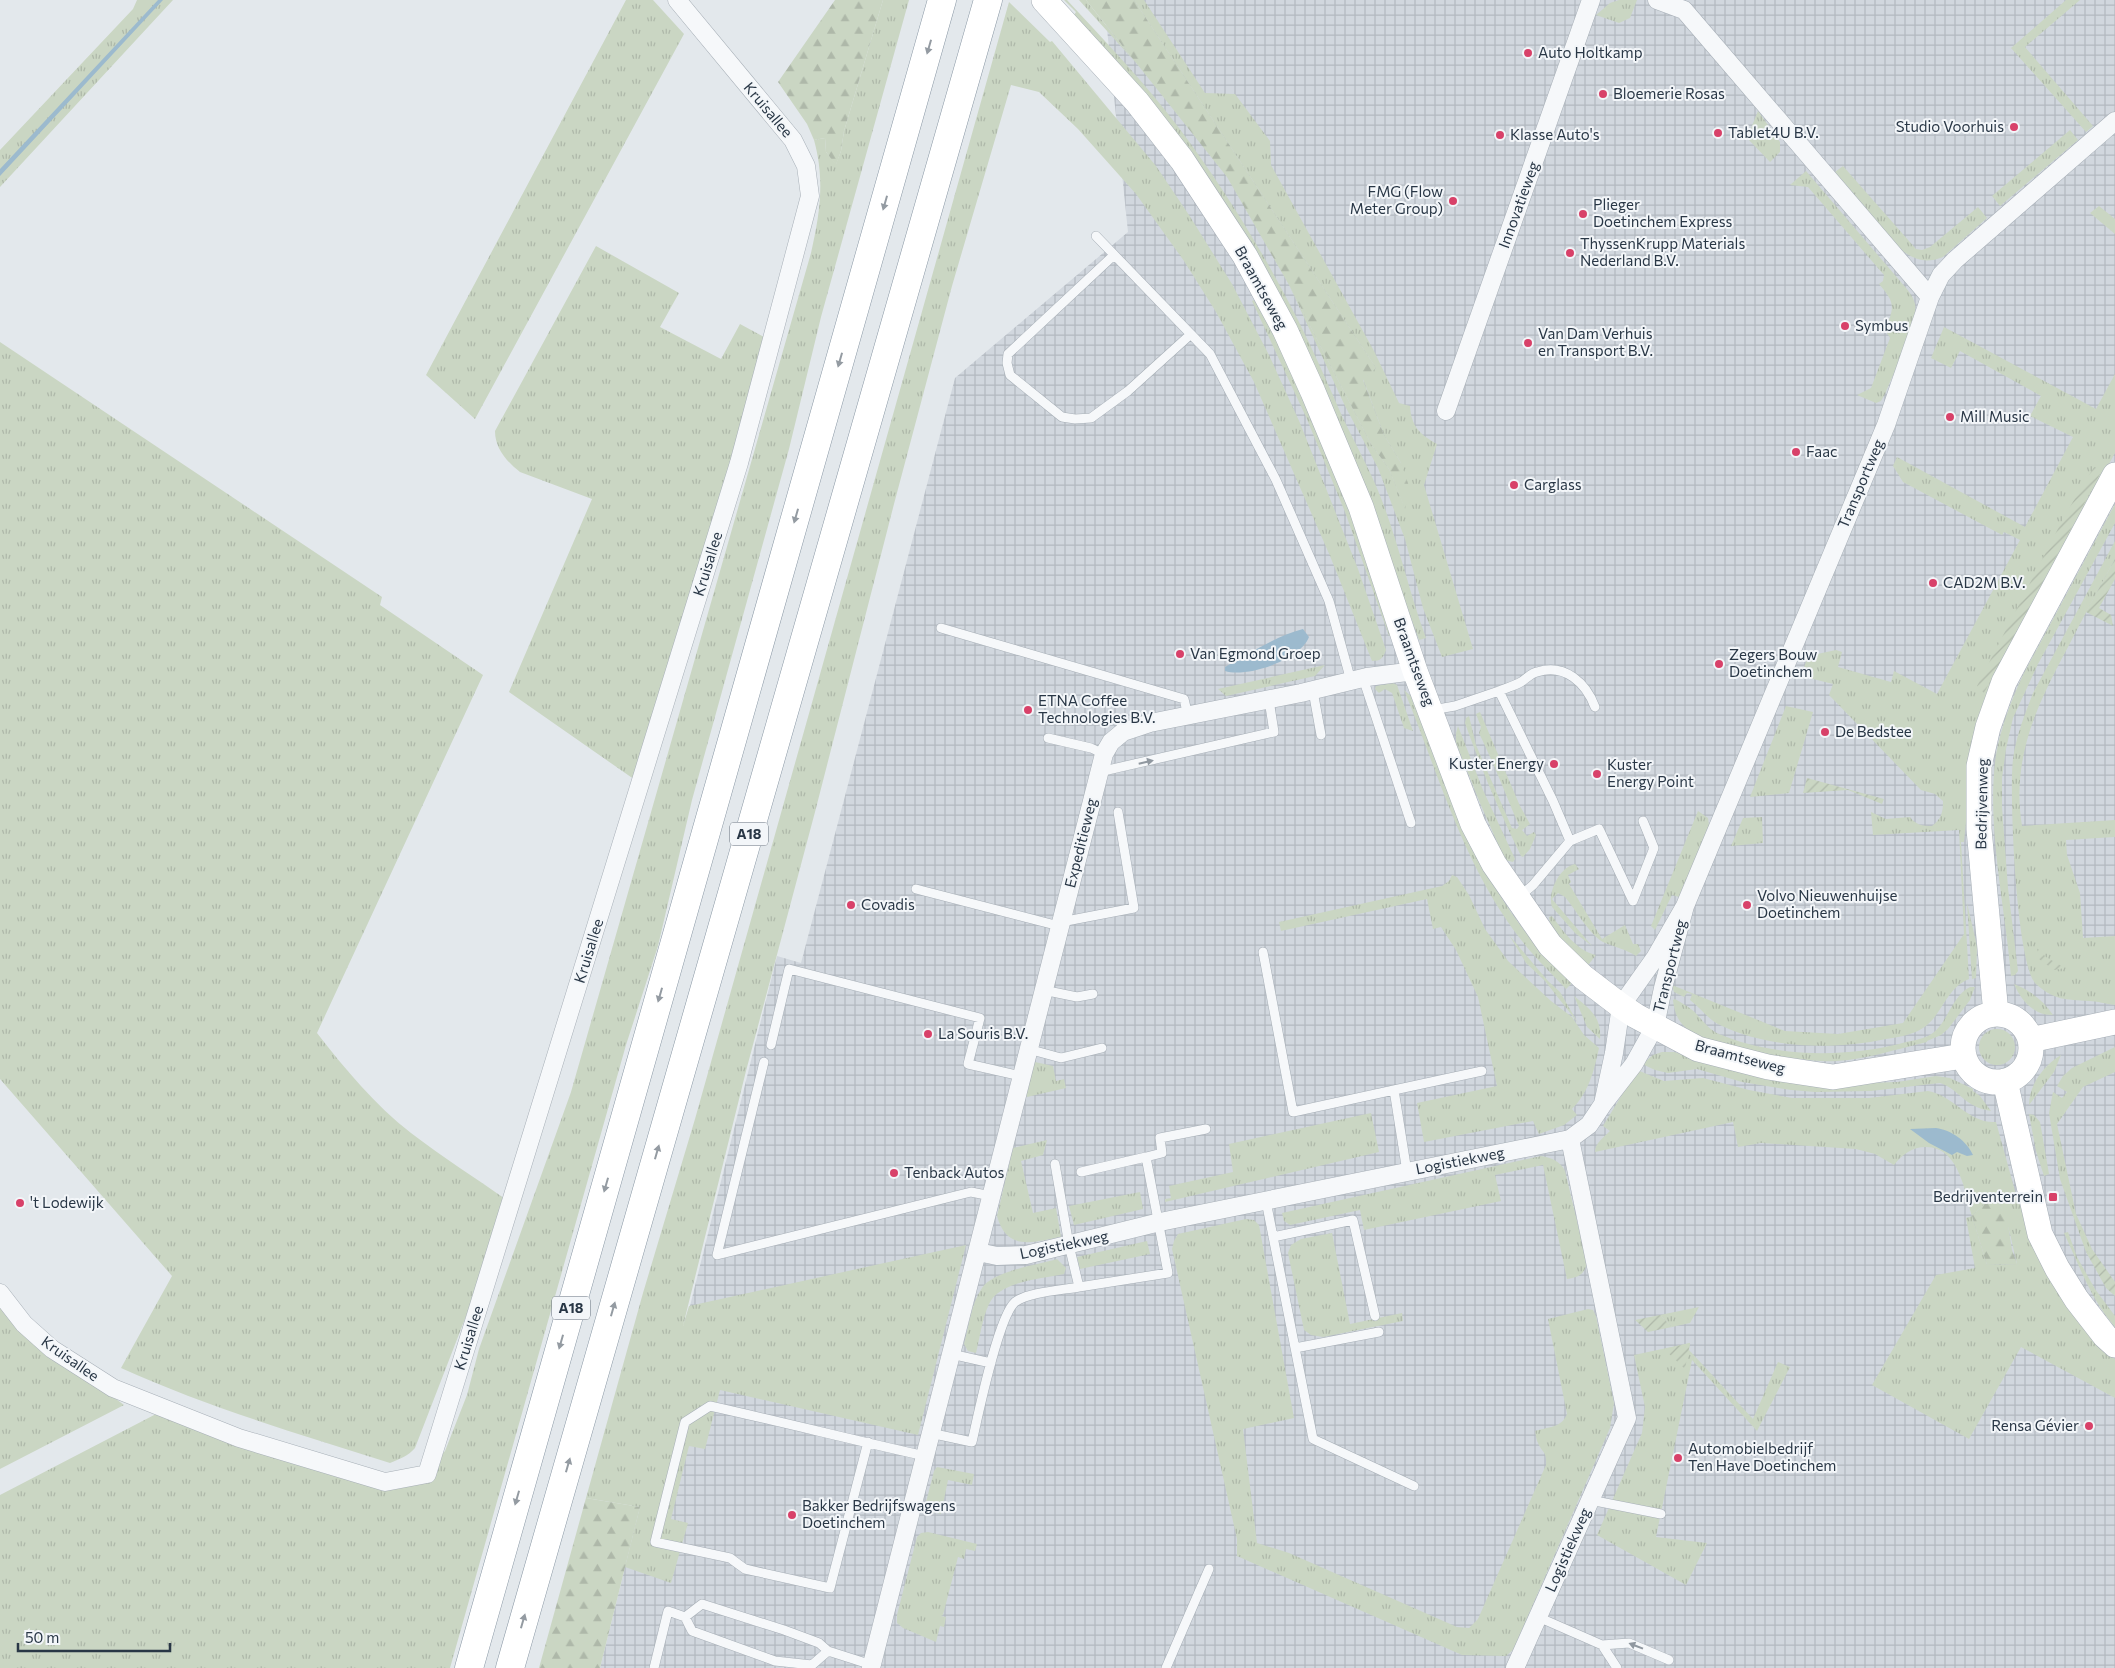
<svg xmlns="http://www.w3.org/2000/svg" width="2115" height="1668" font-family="Commissioner,sans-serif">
<defs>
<pattern id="industrial-grid" width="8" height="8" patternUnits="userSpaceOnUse" patternTransform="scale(1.25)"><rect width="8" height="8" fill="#d1d7de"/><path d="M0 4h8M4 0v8" fill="none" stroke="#b3b9c0"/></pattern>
<pattern id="grass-tufts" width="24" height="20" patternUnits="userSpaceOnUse" patternTransform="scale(1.25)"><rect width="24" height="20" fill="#cad6c3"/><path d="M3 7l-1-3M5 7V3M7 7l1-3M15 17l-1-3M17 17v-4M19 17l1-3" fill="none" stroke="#aeb8a9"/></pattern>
<pattern id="forest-firs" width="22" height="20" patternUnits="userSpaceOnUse" patternTransform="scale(1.25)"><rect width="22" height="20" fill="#cad6c3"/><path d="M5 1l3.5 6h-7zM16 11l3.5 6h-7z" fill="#aeb8a9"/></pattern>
<pattern id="garden-furrows" width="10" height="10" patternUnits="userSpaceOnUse" patternTransform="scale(1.25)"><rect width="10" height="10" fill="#cad6c3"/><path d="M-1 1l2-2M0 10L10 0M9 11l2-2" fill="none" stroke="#aeb8a9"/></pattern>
</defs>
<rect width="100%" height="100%" fill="#e3e8ec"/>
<path fill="url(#industrial-grid)" d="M1104,0H2115V1668H600L777,956L801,963L955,378L1128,232Z"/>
<path fill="url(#grass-tufts)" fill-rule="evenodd" d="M137,0H173L0,187V150L133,9Z
M626,0H653L684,34L475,419L426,375Z
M883,0H909L821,317L789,449L692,800L658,946L626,1045L450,1668H0V1495L158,1413L389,1490L402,1488L416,1482L445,1451L467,1395L479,1349L571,1092L811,253C820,213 825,180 814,140L825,138L826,152L836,164L841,151L844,131Z
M1064,0H1067C1105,41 1145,83 1179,128C1224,188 1264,253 1298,320C1314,352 1328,384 1342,416C1355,444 1370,469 1381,498C1399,544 1409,592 1426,638L1419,640L1368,498L1304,344L1074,15L1076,12Z
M1079,0H1086L1136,63Z
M1134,0H1144L1205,93L1235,94L1270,141L1271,165L1374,351L1399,403L1410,406C1411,426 1420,435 1437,444L1424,485L1473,649L1442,657L1423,608L1405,539L1378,468L1345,406L1289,285L1371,444L1389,469L1405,508L1401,463L1384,435L1363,379L1376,368Z
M1619,0H1637L1630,18L1619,23L1596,15L1610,3Z
M2066,0H2080L2025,47L2093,126L2086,132L2011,48Z
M1009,2L1050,42L1052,41L1156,166L1189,215L1232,284L1269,355L1300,423L1358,569L1386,650C1383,658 1381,661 1372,661L1330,556L1254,382L1216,312L1184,261L1136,194L1078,129L1039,92L1011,85L952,286L894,504L815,812L746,1071L683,1326L689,1306L966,1245L918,1435L720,1390L705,1449L689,1446L671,1519L688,1523L671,1583L625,1567L640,1507L586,1498L643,1293L695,1119Z
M1758,111L1780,142V152L1770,162L1747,138Z
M2070,130L2078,140L2000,206L1992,196Z
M1843,166L1916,249L1922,250L1930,247L1978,207L1987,218L1943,257C1926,264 1915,260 1901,250L1835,172Z
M1806,171L1900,281C1906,288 1913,295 1915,304C1919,323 1893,374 1885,394L1881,401L1876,403L1857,395L1871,388L1890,338L1885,330C1895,306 1895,303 1879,284L1883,281L1884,275L1808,187L1790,185Z
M2099,206L2115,219V234L2090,213Z
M596,246L679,293L660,327L721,359L740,324L766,338L638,782L509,692L592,499L520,472C506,461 495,448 495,431Z
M1254,300C1316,404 1354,521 1393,635L1389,636L1345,512L1306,417L1252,301Z
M1944,327L2096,409L2115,374V453L2013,641L1968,802L1964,842H1961L1969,979C1946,988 1942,1016 1923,1028C1912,1035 1899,1037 1886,1039C1834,1050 1772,1049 1722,1026C1709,1021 1701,1008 1690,1000L1692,994L1687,993L1684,997L1674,992L1672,985L1785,1031L1838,1034L1903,1023L1964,934L1959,830L1873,835L1871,812L1886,819L1910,817C1916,825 1922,826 1932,826C1941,819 1943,813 1943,801L1935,794L1921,790L1829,695L1833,684L1801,676L1808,656L1836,650L1842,652L1838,667L1891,682L1894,671L1937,694L2020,540L2004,532L2002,535L1903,482L1893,466L1897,457L2025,527L2073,437L2030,416L2041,396L1960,351L1951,368L1931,358Z
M0,342L382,597L380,605L483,675L317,1033C345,1069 375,1105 411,1133C442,1157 476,1178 508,1201L485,1267L415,1448C408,1456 400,1459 390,1463C299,1434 207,1407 121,1368L172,1276L0,1079Z
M2115,504V523L2038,664L2013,718L2006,749L2002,778V807L2008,888L2018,971L2015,975L2011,976C2005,905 1986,825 1996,755C2001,727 2011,701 2023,675Z
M2115,541V559C2099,588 2083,618 2068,647C2037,705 2011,758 2022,826L2115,820V837L2066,840L2067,855L2080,893L2083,938L2115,936V1005C2106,1004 2097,1001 2089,1001C2065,999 2055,1001 2036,984C2016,964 2009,792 2013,759C2016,736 2025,714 2033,693Z
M1325,665L1315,676L1226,696L1218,689Z
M1393,683L1397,685L1413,731L1404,728L1392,693L1385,689L1379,693L1375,689L1376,686Z
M1404,690L1412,697C1439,762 1463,831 1498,892C1518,926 1544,955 1572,983L1566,989C1551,973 1535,958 1522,941C1464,868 1439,775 1404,690Z
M1786,706L1813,712L1789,793L1750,797Z
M1480,712L1520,806L1530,824L1522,830L1527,836L1534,832L1536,835L1530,849L1523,857L1521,856C1500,813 1481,769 1465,723L1466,718L1469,716L1476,745L1512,828L1517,829L1519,826C1506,795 1494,764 1479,733L1481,727L1476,714Z
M1458,726L1483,790L1515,859L1513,862L1505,860L1480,803L1456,743V733Z
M1698,811L1708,818L1709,825L1679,897L1672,895L1655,930L1651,926Z
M1762,817L1763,843L1731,846L1743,818Z
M1575,864L1579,869L1568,875L1571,882L1569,884L1602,939L1625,925L1633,944H1638L1641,951L1636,956C1625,949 1614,947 1603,942C1590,935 1575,909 1565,897L1558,893L1552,899L1592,946L1575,933L1552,907C1547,892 1560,867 1575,864Z
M1452,875L1457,877L1469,895L1485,929L1508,961L1551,1001L1572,1017L1584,1035L1599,1048C1594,1071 1589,1092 1572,1109L1577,1115L1564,1125L1539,1134L1533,1121L1424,1142L1417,1103L1497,1086L1478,997L1456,950L1441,927L1433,929L1427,899L1281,931L1279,922L1442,886L1449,881Z
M1967,903L1977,946L1976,978L1972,979Z
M1552,916C1563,931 1577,951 1596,955L1589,964H1587C1573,951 1551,937 1549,917Z
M1509,935L1548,981L1560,992L1578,1023L1545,981L1526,963Z
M2014,984C2030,990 2044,1001 2053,1015C2034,1016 2021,1000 2014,984Z
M1970,987H1975L1970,1000L1948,1029L1941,1035L1927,1041V1042C1897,1049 1867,1059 1837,1061C1807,1063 1706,1048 1685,1027C1677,1020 1674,1010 1673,1000L1675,999C1680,1002 1686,1005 1691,1009C1701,1017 1707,1029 1719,1034C1774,1057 1842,1058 1899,1044C1908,1041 1920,1040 1928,1036C1948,1026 1950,997 1970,987Z
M1574,996C1589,1008 1602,1017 1600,1039L1587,1027Z
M1979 1047a18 18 0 1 1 36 0a18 18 0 1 1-36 0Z
M2115,1047V1072L2083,1087L2057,1124L2076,1214L2092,1249L2086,1252L2060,1179L2049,1113L2053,1092L2062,1098L2067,1092L2057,1086L2063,1076L2072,1068Z
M1662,1052H1674L1685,1055L1866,1083L1897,1082L1936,1076L1950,1078L1973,1089V1091L1980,1096L1991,1111C1964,1107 1959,1089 1940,1083L1871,1091L1815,1092L1791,1090L1742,1082L1697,1069L1668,1073L1655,1070L1642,1064L1653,1055Z
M2061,1055L2054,1072L2029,1105C2029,1085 2044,1065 2061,1055Z
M1035,1062L1053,1066L1056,1081L1064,1079L1066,1088L1027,1097L1025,1093Z
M1637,1070L1664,1081L1703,1078L1749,1090L1792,1098H1869L1928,1091C1953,1095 1969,1124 1996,1122L2015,1191L2032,1237L2109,1354L2115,1359V1398L2021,1347L1969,1439L1872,1385L1936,1275L1975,1268L1966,1218L1972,1216C1965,1192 1959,1147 1926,1147C1912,1147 1903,1154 1894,1165L1875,1154L1856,1149L1761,1143L1738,1147L1733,1122L1595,1152C1595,1143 1604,1137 1610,1131L1603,1126ZM1994,1194C2008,1216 2011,1240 2017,1264L1987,1265L1972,1216Z
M1371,1113L1379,1152L1165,1202V1199L1171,1198L1169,1186L1233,1172L1229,1144Z
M2029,1114L2034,1115L2040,1122L2049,1174L2044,1176L2036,1151Z
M1047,1140L1043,1155L1021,1161L1033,1213L1056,1208L1061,1237C1033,1242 1007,1252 997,1216L1013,1148Z
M1541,1156C1552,1158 1560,1161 1565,1171L1587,1263C1584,1275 1579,1277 1567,1279L1543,1165L1495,1175L1501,1201L1364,1230L1360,1210L1290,1225L1284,1221L1282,1213Z
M1140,1192L1143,1209L1074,1225L1069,1206Z
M1246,1219L1254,1220L1259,1225L1294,1418L1243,1429L1257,1543L1289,1553L1457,1627L1469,1628L1478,1619L1546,1465C1547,1451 1542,1453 1538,1443C1536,1440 1536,1435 1535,1431C1547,1427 1562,1428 1567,1414L1548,1319L1588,1309L1593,1310L1596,1316L1614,1403L1610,1428L1513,1650L1506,1656L1462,1655L1237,1556V1539L1172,1249L1174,1241L1178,1234Z
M2068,1232L2077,1257L2095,1289L2115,1316V1327C2091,1300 2079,1265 2064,1233Z
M1332,1233L1350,1324L1402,1313L1403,1321L1323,1337L1311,1335L1304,1330L1288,1253L1291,1245L1301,1239Z
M1147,1241L1150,1254L1080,1269L1077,1257Z
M1057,1259L1066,1268L1064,1274C1042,1279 999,1281 989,1304C982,1319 980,1337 976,1353L968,1351L964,1344C969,1326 971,1304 982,1288C993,1271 1037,1265 1057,1259Z
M0,1297L104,1390L124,1405L0,1469Z
M1699,1307L1690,1323L1672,1327L1660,1315Z
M1690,1343L1689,1350L1753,1419L1778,1362L1790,1367L1757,1431L1692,1360L1656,1537L1707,1543L1686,1585L1597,1535L1642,1433L1645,1407L1634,1355Z
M937,1467L974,1474L972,1485L948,1480L941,1514L932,1512L925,1506L934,1471Z
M928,1532L977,1544L975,1551L966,1549L964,1559L958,1557L943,1615L941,1616L946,1617L944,1627L940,1626L936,1642L903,1628L897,1623V1615L917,1537L921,1533Z"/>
<path fill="url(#forest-firs)" d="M835,0H883L844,131L841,151L836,165L826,152L825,138L814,140L807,124L778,82Z
M1086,0H1134L1376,368L1363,380L1384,435L1401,463L1410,489L1405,509L1389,469L1371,444L1289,285L1227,177Z
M1994,1194L2007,1218L2012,1250L2017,1264L1987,1265L1972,1216Z
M586,1498L640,1507L600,1668H539Z"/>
<path fill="url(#garden-furrows)" d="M2094,467L2102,470L1984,693L1977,686L2065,515Z
M2115,559V579L2099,608L2111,615L2113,626L2086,612Z
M1807,778L1884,799L1882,804L1848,790L1803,793Z
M2037,948L2046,957L2065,968L2054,970L2039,959Z
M2092,1249L2115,1282V1296L2106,1288L2086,1252Z
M1660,1315L1672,1327L1648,1332L1635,1320Z
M1690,1343L1685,1369L1664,1349Z"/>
<path fill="#9cbace" d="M158,0H163L0,176V169Z
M1303,629L1309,637C1300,660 1247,678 1225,671V667C1250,653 1276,636 1303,629Z
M1936,1128C1951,1130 1967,1141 1973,1155L1967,1156L1957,1152L1952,1155L1929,1143L1910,1129Z"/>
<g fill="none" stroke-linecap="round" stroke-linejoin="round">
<defs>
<path id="lane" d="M1096,236L1210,354L1276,480L1329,601L1351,681
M1114,255L1008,354L1007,363L1010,375L1062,417L1075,419L1091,418L1128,391L1191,334
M941,628L1184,699L1188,716
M1363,678L1411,823
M1313,691L1321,735
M1499,691C1506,688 1514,686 1521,682C1526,679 1531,673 1537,672C1565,663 1586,683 1595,707
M1432,710L1455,706L1499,691L1553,801L1570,841L1533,885L1519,897
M1048,738L1091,748L1104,754
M1099,772L1274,732L1269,700
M1570,841L1599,829L1633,901L1654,848L1643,821
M916,889L1059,926
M1061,922L1134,908L1118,812
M1263,952L1293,1112L1394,1090L1407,1172
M1043,990L1077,997L1093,994
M771,1045L789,969L980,1018L968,1064L1021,1076
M1028,1049L1061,1058L1102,1048
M764,1062L717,1255L971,1192L991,1196
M1394,1090L1482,1071
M1146,1157L1162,1153L1160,1138L1206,1129
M1055,1164L1069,1245L1079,1287L1168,1273L1146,1157L1081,1172
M1266,1201L1313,1439L1414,1486
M1273,1237L1353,1220L1375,1316
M1295,1348L1379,1332
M951,1354L991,1363
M930,1433L972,1442C978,1416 998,1317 1015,1302C1028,1292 1063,1290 1079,1287
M868,1442L830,1588L745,1569L730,1558L655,1542L685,1422L710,1406C782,1422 853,1440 925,1456
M1590,1500L1661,1514
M685,1617L692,1631L775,1661L812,1665L828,1651
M1538,1617L1602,1645L1629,1643L1669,1660
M1602,1645L1617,1668
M654,1668L668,1611L685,1617L702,1604L784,1630L819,1643L828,1651L872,1665
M1166,1668L1209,1569"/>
<path id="street" d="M1657,0L1684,10L1930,297
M1446,411L1591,0
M1685,906L1886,425L1930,297L1941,275L1955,260L2115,121
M1685,906L1663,988L1655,1026L1634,1064L1603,1104L1614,1053L1621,1006L1655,958Z
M1570,1139L1589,1125L1603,1104
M978,1252L997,1256L1026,1255L1160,1222L1570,1139L1627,1418L1515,1668
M0,1293L24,1324L52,1349L113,1388L239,1438L385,1482L427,1474L739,463L810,196L806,166L793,140L677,0
M871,1668L1104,754L1111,742L1123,732L1150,723L1301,693L1367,677L1415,671"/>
<path id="secondary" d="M1044,0L1137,102L1182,160L1245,256L1285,330L1313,392L1361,507L1415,671L1473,824L1494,864L1550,945L1583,977L1621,1006L1636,1016L1698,1049L1768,1067L1833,1077L1963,1056
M1996,1014L1979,829V766L1988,727L2004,682L2115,475
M1963 1048a34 34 0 1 1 68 0a34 34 0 1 1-68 0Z
M2030,1040L2115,1022
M2005,1081L2040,1234L2057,1268L2077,1300L2105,1336L2115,1345"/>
<path id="highway" d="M469,1668L942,0
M510,1668L988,0"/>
</defs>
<use href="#lane" stroke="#a7afb7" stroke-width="10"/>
<use href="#street" stroke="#a7afb7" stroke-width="19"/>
<use href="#secondary" stroke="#a7afb7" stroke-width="26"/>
<use href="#highway" stroke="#8997a4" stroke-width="29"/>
<use href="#lane" stroke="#f6f8fa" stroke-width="9"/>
<use href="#street" stroke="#f6f8fa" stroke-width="18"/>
<use href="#secondary" stroke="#fff" stroke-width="25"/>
<use href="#highway" stroke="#fff" stroke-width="28"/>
</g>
<defs><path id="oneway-solid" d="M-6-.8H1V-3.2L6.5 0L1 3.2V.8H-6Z" transform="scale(1.25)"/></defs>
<g fill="#949ba2">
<use href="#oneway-solid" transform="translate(929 47) rotate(106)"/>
<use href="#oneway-solid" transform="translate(885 203) rotate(106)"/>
<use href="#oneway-solid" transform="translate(840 360) rotate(106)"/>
<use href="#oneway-solid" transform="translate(796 516) rotate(106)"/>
<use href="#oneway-solid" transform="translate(660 995) rotate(106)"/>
<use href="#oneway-solid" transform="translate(657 1152) rotate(-74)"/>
<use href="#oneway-solid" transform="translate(606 1185) rotate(106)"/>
<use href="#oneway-solid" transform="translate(613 1309) rotate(-74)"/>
<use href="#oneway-solid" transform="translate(561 1342) rotate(106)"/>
<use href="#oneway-solid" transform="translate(568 1465) rotate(-74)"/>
<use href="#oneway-solid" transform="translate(517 1498) rotate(106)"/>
<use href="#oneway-solid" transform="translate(523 1621) rotate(-74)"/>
</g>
<g fill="#9098a0">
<use href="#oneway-solid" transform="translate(1146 762) rotate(-13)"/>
<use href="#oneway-solid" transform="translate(1636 1646) rotate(-159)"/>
</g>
<g fill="#d84169" stroke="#f3f6f9" stroke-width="2">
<circle cx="1528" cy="53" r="5"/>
<circle cx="1603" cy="94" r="5"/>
<circle cx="2014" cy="127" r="5"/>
<circle cx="1718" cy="133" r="5"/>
<circle cx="1500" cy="135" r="5"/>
<circle cx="1453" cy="201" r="5"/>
<circle cx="1583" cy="214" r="5"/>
<circle cx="1570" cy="253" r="5"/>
<circle cx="1845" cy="326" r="5"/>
<circle cx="1528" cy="343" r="5"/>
<circle cx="1950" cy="417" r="5"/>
<circle cx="1796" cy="452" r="5"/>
<circle cx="1514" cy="485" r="5"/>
<circle cx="1933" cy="583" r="5"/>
<circle cx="1180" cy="654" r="5"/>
<circle cx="1719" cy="664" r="5"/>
<circle cx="1028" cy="710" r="5"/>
<circle cx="1825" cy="732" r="5"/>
<circle cx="1554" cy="764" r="5"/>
<circle cx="1597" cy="774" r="5"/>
<circle cx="851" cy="905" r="5"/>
<circle cx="1747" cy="905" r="5"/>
<circle cx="928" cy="1034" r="5"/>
<circle cx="894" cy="1173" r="5"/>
<rect x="2048" y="1192" width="10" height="10" rx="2.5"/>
<circle cx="20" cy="1203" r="5"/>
<circle cx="2089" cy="1426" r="5"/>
<circle cx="1678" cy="1458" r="5"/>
<circle cx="792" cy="1515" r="5"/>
</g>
<g text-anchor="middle" stroke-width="4" stroke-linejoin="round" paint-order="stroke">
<g fill="#f3f6f9" stroke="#66707c" stroke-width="1">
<rect x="730" y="822.5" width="38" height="23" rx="4"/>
<rect x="552" y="1296.5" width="38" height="23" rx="4"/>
</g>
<g font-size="14" font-weight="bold" fill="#293746">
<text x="749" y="839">A18</text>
<text x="571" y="1313">A18</text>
</g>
<g font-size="15" fill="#293746" stroke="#f3f6f9" text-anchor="start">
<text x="1538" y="58">Auto Holtkamp</text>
<text x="1613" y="99">Bloemerie Rosas</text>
<text x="2004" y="132" text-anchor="end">Studio Voorhuis</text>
<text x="1728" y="138">Tablet4U B.V.</text>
<text x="1510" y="140">Klasse Auto's</text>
<text x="1443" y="197" text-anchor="end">FMG (Flow<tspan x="1443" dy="17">Meter Group)</tspan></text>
<text x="1593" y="210">Plieger<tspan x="1593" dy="17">Doetinchem Express</tspan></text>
<text x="1580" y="249">ThyssenKrupp Materials<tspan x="1580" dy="17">Nederland B.V.</tspan></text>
<text x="1855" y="331">Symbus</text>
<text x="1538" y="339">Van Dam Verhuis<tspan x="1538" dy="17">en Transport B.V.</tspan></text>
<text x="1960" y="422">Mill Music</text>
<text x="1806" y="457">Faac</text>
<text x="1524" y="490">Carglass</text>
<text x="1943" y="588">CAD2M B.V.</text>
<text x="1190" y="659">Van Egmond Groep</text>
<text x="1729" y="660">Zegers Bouw<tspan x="1729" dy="17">Doetinchem</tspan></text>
<text x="1038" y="706">ETNA Coffee<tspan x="1038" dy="17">Technologies B.V.</tspan></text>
<text x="1835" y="737">De Bedstee</text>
<text x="1544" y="769" text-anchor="end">Kuster Energy</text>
<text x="1607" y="770">Kuster<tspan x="1607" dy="17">Energy Point</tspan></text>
<text x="1757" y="901">Volvo Nieuwenhuijse<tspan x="1757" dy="17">Doetinchem</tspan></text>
<text x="861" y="910">Covadis</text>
<text x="938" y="1039">La Souris B.V.</text>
<text x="904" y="1178">Tenback Autos</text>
<text x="2043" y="1202" text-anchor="end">Bedrijventerrein</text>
<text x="30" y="1208">'t Lodewijk</text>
<text x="2079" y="1431" text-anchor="end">Rensa Gévier</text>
<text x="1688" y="1454">Automobielbedrijf<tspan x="1688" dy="17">Ten Have Doetinchem</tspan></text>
<text x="802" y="1511">Bakker Bedrijfswagens<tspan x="802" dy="17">Doetinchem</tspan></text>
</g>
<g font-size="15" fill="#293746" stroke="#f3f6f9">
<text transform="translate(768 110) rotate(50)" y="5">Kruisallee</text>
<text transform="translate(1519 205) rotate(-70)" y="5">Innovatieweg</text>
<text transform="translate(1261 288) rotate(61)" y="5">Braamtseweg</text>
<text transform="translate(1861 484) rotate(-67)" y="5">Transportweg</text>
<text transform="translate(708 564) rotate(-73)" y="5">Kruisallee</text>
<text transform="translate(1414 662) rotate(70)" y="5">Braamtseweg</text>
<text transform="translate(1982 804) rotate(-89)" y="5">Bedrijvenweg</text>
<text transform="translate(1081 843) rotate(-76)" y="5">Expeditieweg</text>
<text transform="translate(589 951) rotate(-73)" y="5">Kruisallee</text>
<text transform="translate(1670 966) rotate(-76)" y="5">Transportweg</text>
<text transform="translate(1740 1057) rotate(15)" y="5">Braamtseweg</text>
<text transform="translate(1460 1161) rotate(-11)" y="5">Logistiekweg</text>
<text transform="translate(1064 1245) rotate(-12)" y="5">Logistiekweg</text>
<text transform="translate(469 1338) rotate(-73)" y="5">Kruisallee</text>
<text transform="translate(70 1359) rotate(35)" y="5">Kruisallee</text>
<text transform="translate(1568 1550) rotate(-66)" y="5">Logistiekweg</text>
</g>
</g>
<path d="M18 1643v8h152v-8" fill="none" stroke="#293746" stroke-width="2.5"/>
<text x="25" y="1643" font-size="15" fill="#293746" stroke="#f3f6f9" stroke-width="4" paint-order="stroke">50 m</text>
</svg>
